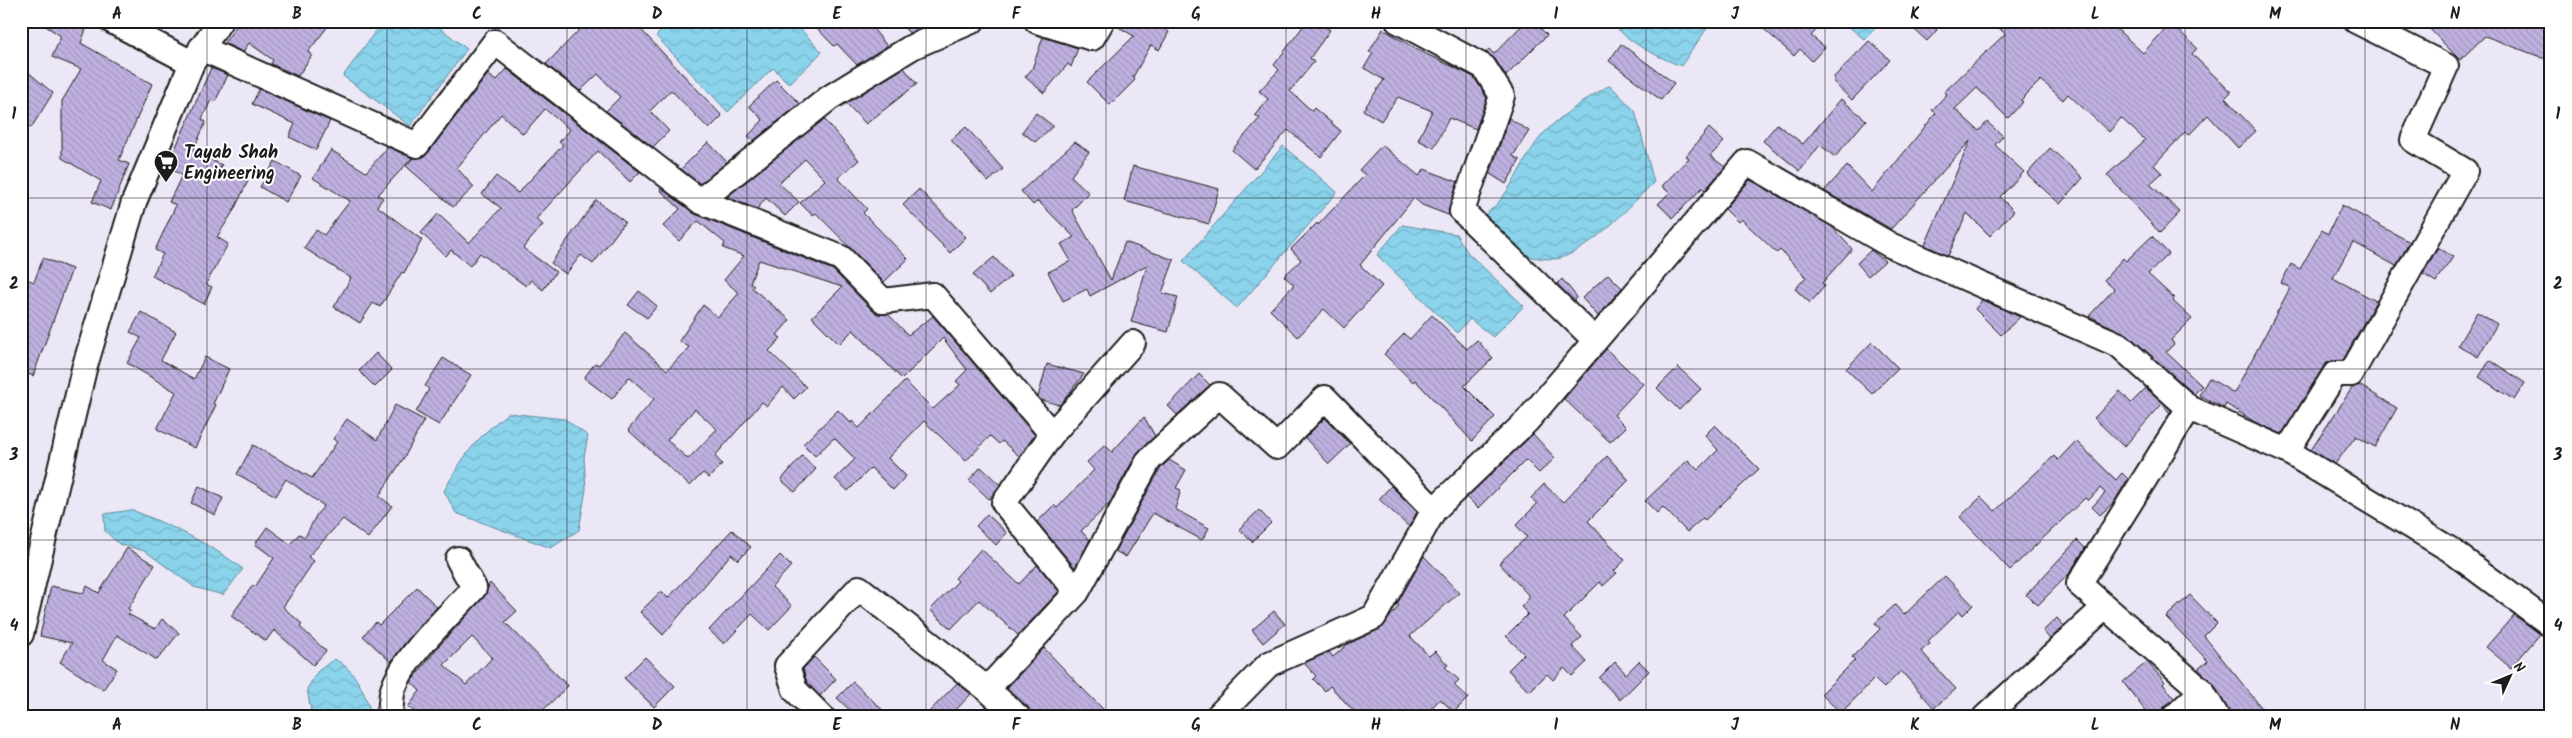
<svg xmlns="http://www.w3.org/2000/svg" width="2572" height="738" font-family="Kalam,sans-serif">
<defs>
<pattern id="water-waves" width="16" height="10" patternUnits="userSpaceOnUse" patternTransform="scale(1.25)"><rect width="16" height="10" fill="#8ad3eb"/><path d="M0 5q4-4 8 0t8 0" fill="none" stroke="#76b5c9"/></pattern>
<pattern id="building-back-hatch" width="6" height="6" patternUnits="userSpaceOnUse" patternTransform="scale(1.25)"><rect width="6" height="6" fill="#bfb0e0"/><path d="M-1 5l2 2M0 0l6 6M5-1l2 2" fill="none" stroke="#a497c0"/></pattern>
</defs>
<rect width="100%" height="100%" fill="#ece7f6"/>
<filter id="ink" filterUnits="userSpaceOnUse"><feTurbulence type="fractalNoise" baseFrequency=".02" numOctaves="2"/><feDisplacementMap in="SourceGraphic" scale="10" xChannelSelector="R" yChannelSelector="G"/><feConvolveMatrix kernelMatrix="1 2 1 2 8 2 1 2 1" color-interpolation-filters="sRGB"/></filter>
<g filter="url(#ink)">
<path fill="url(#water-waves)" stroke="#5e8a98" d="M383,21H431L467,49L410,126L343,76Z
M671,21H793L822,52L789,84L773,68L728,112L656,36Z
M1610,21H1712L1681,66C1654,55 1630,44 1610,21Z
M1842,21H1881L1865,40Z
M1610,85L1635,111L1654,182C1629,207 1595,246 1561,258C1551,261 1526,256 1515,255L1482,217C1510,198 1519,165 1539,139C1553,120 1589,97 1610,85Z
M1283,146L1337,192L1237,308L1183,261Z
M1402,225L1456,234L1468,253L1524,306L1493,337L1470,319L1457,333L1377,255Z
M508,413L565,419L588,436L584,457L586,489L579,530L551,548L456,513L444,491C463,456 476,438 508,413Z
M132,510C172,526 209,543 243,569L223,595L194,587L145,551L119,544L105,531L104,514Z
M334,659C355,668 366,695 372,717H312L307,689L317,672Z"/>
<path fill="url(#building-back-hatch)" stroke="#1c1c1c" fill-rule="evenodd" d="M38,21H89L81,43L152,84L119,160L129,164L111,210L92,202L101,181L62,158V101L81,69L52,57L61,36Z
M240,21H332L308,52L312,55L298,76L271,64L273,60L249,43L243,52L224,43Z
M588,21H633L722,116L709,129L671,90L650,111L669,131L653,147L606,111L620,97L598,74L580,91L546,64Z
M810,21H841L850,30L860,21H867L887,46L857,65L837,44L834,46Z
M898,21H936L909,33Z
M1116,21H1167L1163,28L1169,32L1159,50L1151,45L1133,77L1135,80L1110,105L1087,82L1134,36L1115,25Z
M1307,21H1318L1330,30L1310,58L1314,62L1290,91L1312,111L1314,108L1341,131L1321,157L1288,130L1254,169L1232,150L1260,118L1255,115L1268,99L1259,91L1279,70L1274,65Z
M1526,21H1533L1547,35L1506,76L1495,59L1486,52L1489,49L1494,54Z
M1755,21H1824L1811,36L1825,47L1812,61L1800,49L1794,56Z
M1905,21H1927L1937,30L1927,41Z
M1992,21H2108L2143,53L2171,23L2197,48L2192,54L2231,92L2225,98L2256,131L2238,148L2208,115L2189,135L2185,132L2154,165L2162,173L2150,184L2180,212L2160,233L2107,175L2145,140L2121,118L2109,132L2068,94L2063,100L2041,80L2021,100L2023,102L2008,118L1977,88L1955,109L1979,131L1987,122L2003,136L1995,145L2024,172L2000,197L2014,211L1990,236L1967,213L1948,256L1925,245L1970,141L1891,229L1824,191L1847,166L1872,192L1936,113L1932,110L1947,94L1944,92L2005,34Z
M2422,21H2551V61L2485,36L2460,60Z
M1383,29L1416,49L1474,77L1487,98L1476,129L1449,118L1434,148L1418,140L1432,111L1398,97L1381,121L1363,110L1384,80L1364,68L1373,53L1369,52Z
M1043,37L1078,48L1071,67L1068,64L1044,93L1025,77L1032,69Z
M1869,41L1890,60L1852,100L1834,83V77Z
M1621,44L1674,83L1661,100L1609,61Z
M21,66L53,93L31,128L21,122Z
M211,68L228,75L215,102L211,100L202,119L206,122L193,151L222,165L220,168L248,181L234,210L217,237L228,244L206,284L212,287L204,304L152,276L163,254L155,250L176,205L169,202L182,175L167,167Z
M904,68L917,84L866,124L846,103Z
M507,69L640,172L630,182L598,151L536,219L543,225L523,248L556,272L543,290L531,280L526,286L480,253L470,266L451,250L446,256L421,233L438,214L469,243L501,208L482,194L496,176L518,193L563,145L559,142L570,130L545,109L523,134L501,114L457,168L474,187L453,207L406,166L413,158L423,157L428,153L488,74L496,81Z
M776,80L800,104L753,141L748,136L763,120L749,106Z
M259,89L330,121L316,150L289,137L295,124L252,104Z
M1841,99L1866,120L1835,157L1820,145L1800,171L1763,141L1777,124L1803,144Z
M1036,113L1053,126L1035,142L1022,132Z
M1509,118L1529,131L1513,156L1520,160L1506,184L1490,174Z
M824,119L859,160L838,178L867,209L863,213L908,259L884,282L816,213L813,216L800,203L825,180L805,159L779,183L799,202L785,216L766,198L757,209L727,197Z
M966,127L1003,169L988,182L951,140Z
M1709,128L1724,142L1710,156L1725,167L1705,190L1702,188L1673,218L1658,204L1669,193L1662,186L1689,158L1686,156Z
M708,142L727,162L700,184L681,169Z
M1075,142L1089,152L1071,176L1089,193L1072,210L1111,280L1125,242L1174,260L1162,293L1178,297L1168,332L1131,322L1147,265L1090,296L1087,289L1063,301L1048,272L1071,261L1061,244L1074,237L1038,201L1033,205L1021,191Z
M1382,145L1419,176L1424,169L1458,182L1448,215L1422,205L1414,198L1360,265L1382,286L1344,328L1324,309L1298,337L1270,310L1294,285L1284,276L1301,260L1291,249L1317,223L1318,225L1365,175L1359,170Z
M388,147L412,158L378,195L383,198L377,206L422,240L404,273L402,272L380,307L373,303L360,323L334,307L351,278L304,248L316,230L324,235L350,201L313,178L331,150L366,172Z
M2050,148L2083,178L2060,204L2027,174Z
M275,161L301,176L286,202L260,187Z
M1133,166L1219,189L1209,224L1124,201Z
M1750,180L1831,226L1852,249L1822,283L1825,286L1810,303L1795,289L1806,277L1780,250L1777,253L1741,219L1738,222L1725,209Z
M661,188L695,214L833,270L873,311L879,314H888L908,335L933,316L1035,435L1022,453L1019,456L1002,441L999,444L990,436L966,461L924,421L888,458L906,476L893,490L871,468L848,491L835,479L855,459L834,438L815,456L803,444L838,410L851,423L852,421L859,428L905,381L933,409L960,385L956,381L967,370L943,338L902,379L853,330L839,344L812,317L842,287L759,260L750,283L754,286L752,288L790,320L777,335L781,338L769,351L806,387L794,399L783,387L767,406L762,402L715,456L722,464L709,478L703,473L690,486L628,430L654,399L629,377L612,399L584,378L595,363L599,365L625,333L667,370L689,347L679,341L703,305L718,317L739,293L724,280L744,256L723,248L725,243L698,221L679,241L663,226L680,209L660,190ZM695,409L717,429L688,459L667,440Z
M919,189L966,237L950,253L903,205Z
M596,200L625,222L593,264L581,255L566,274L551,263Z
M2342,205L2410,242L2396,266L2353,242L2333,278L2376,301L2343,360L2329,362L2324,366L2282,434L2255,422L2226,404L2224,408L2199,395L2209,378L2234,393L2290,288L2281,283L2291,264L2300,269L2322,230L2328,234Z
M2152,236L2169,254L2148,274L2175,299L2173,301L2192,319L2171,340L2174,344L2166,352L2202,386L2194,394L2128,335L2089,316L2114,289L2104,280L2123,258L2126,261Z
M2438,247L2453,257L2436,282L2423,274Z
M1871,250L1885,261L1868,276L1857,263Z
M994,257L1011,276L990,294L973,275Z
M43,258L72,269L33,376L21,371V277L34,282Z
M1608,274L1622,288L1598,316L1582,298Z
M1562,279L1577,297L1574,301L1557,284Z
M639,291L657,306L647,318L628,305Z
M1982,300L2020,317L2001,335L1975,309Z
M141,312L176,332L161,360L194,379L205,357L229,369L213,404L216,405L195,448L157,429L176,392L127,363L141,338L130,332Z
M2477,312L2497,324L2478,357L2458,345Z
M1432,315L1467,349L1477,340L1493,358L1464,386L1495,417L1472,441L1415,380L1413,382L1384,354L1404,334L1410,339Z
M1872,342L1898,368L1872,394L1846,369Z
M1606,349L1643,384L1614,415L1626,427L1610,442L1564,399Z
M376,353L392,370L375,387L359,371Z
M443,358L471,375L439,425L416,412L429,389L425,386Z
M2490,360L2525,383L2514,400L2479,377Z
M1047,364L1084,374L1060,405L1041,400L1038,397Z
M1678,367L1701,389L1679,410L1657,388Z
M1199,374L1210,385L1177,415L1168,406Z
M2359,385L2397,408L2375,447L2356,436L2335,464L2311,450L2352,388Z
M2146,388L2171,410L2170,413L2162,404L2124,447L2094,418L2120,391L2131,403Z
M395,405L424,420L405,456L379,496L392,506L368,538L343,519L308,557L314,561L283,607L302,624L300,627L326,651L313,665L274,630L266,641L231,616L253,585L255,587L274,558L255,544L267,527L290,544L299,534L305,537L317,514L324,506L286,479L276,496L237,474L253,445L312,478L337,442L333,439L347,419L377,440Z
M1144,417L1155,436L1137,453L1109,504L1081,531L1090,540L1075,568L1037,522L1054,505L1057,508L1094,470L1087,462L1105,445L1112,452Z
M1325,418L1350,444L1329,464L1305,438Z
M1715,425L1759,469L1705,520L1703,518L1687,532L1663,507L1657,513L1645,501L1688,460L1698,470L1718,450L1705,435Z
M1533,434L1555,458L1539,473L1526,460L1478,508L1467,497Z
M2076,441L2116,480L2122,473L2128,479L2114,502L2100,515L2092,507L2105,493L2100,488L2088,501L2085,498L2010,570L1960,517L1981,497L1995,511L2054,456L2058,460Z
M802,456L816,469L795,492L781,480Z
M1607,456L1629,480L1588,521L1625,560L1614,571L1617,573L1603,586L1600,582L1564,618L1582,637L1572,646L1587,662L1572,676L1564,668L1553,680L1547,674L1529,692L1508,670L1524,654L1506,636L1528,614L1521,607L1530,597L1499,563L1527,537L1516,525L1537,504L1531,498L1544,484L1563,502Z
M1169,460L1186,470L1176,488L1181,490L1175,509L1209,528L1202,540L1153,513L1126,557L1115,551L1160,469Z
M981,467L1000,485L989,499L969,480Z
M199,486L223,498L215,515L191,503Z
M1391,486L1417,512L1409,527L1379,499Z
M1259,510L1271,523L1252,542L1239,529Z
M987,514L1007,533L996,545L976,526Z
M732,530L751,547L738,560L731,554L663,635L640,612L661,591L668,598Z
M2077,540L2085,548L2069,574L2038,605L2026,595Z
M127,548L155,565L128,609L131,611L128,614L155,629L162,619L179,633L157,660L117,635L103,660L117,669L103,690L60,662L72,643L40,636L51,586L83,593L87,586L99,593Z
M981,549L1019,584L1037,565L1059,591L1018,635L979,600L951,629L930,610L958,581L955,578Z
M780,555L791,566L772,587L792,606L769,630L752,614L724,644L709,630Z
M1424,556L1459,593L1410,636L1429,656L1435,651L1448,665L1445,667L1459,680L1454,685L1468,698L1454,712L1440,699L1423,717H1359L1330,686L1325,691L1313,679L1316,676L1304,663L1329,652L1333,657L1348,644L1380,629L1399,606L1397,604Z
M1945,576L1973,605L1963,615L1959,611L1928,641L1930,644L1921,651L1956,689L1934,708L1901,671L1884,688L1874,679L1841,713L1821,694L1855,660L1852,657L1880,629L1875,623L1895,605L1904,615Z
M490,583L517,611L505,622L568,686L536,717H422L408,707L420,691L411,682L438,647L484,597ZM472,637L492,658L466,685L444,665Z
M417,587L437,607L405,643L391,662L363,636L376,622L379,625Z
M2190,595L2217,623L2204,636L2269,717H2231L2214,684L2198,669L2208,661L2166,617Z
M1274,611L1285,624L1263,643L1252,630Z
M2514,615L2540,634L2511,668L2486,647Z
M2057,618L2064,626L2050,639L2043,631Z
M1044,648L1081,687L1111,717H1031L1028,707L1007,688Z
M645,657L675,686L654,707L624,678Z
M814,657L836,679L820,696L807,683L803,669Z
M1639,661L1649,671L1620,700L1599,678L1615,662L1626,674Z
M2147,662L2165,682L2163,684L2174,698L2164,707L2161,717H2150L2123,682Z
M853,682L890,717H857L837,698Z
M957,683L971,694L949,717H924Z"/>
<g fill="none" stroke-linecap="round" stroke-linejoin="round">
<defs>
<path id="minor" d="M112,21L192,63
M1037,21L1092,38L1102,21
M1398,21L1484,67L1502,96L1462,211L1595,340
M201,48L417,145L495,42L700,201L841,258L883,301L933,295L1052,434L1004,503L1077,592L987,689L859,588L787,666L795,690L822,717
M700,201L829,98L912,47L972,21
M2189,408L2079,584L2202,691L2217,717
M1052,434L1133,343
M2287,451L2335,374H2351L2465,171L2413,140L2446,66L2356,21
M1077,592L1149,460L1219,395L1277,447L1325,398L1434,510
M21,634L84,369L134,202L192,63L220,21
M987,689L1018,717
M389,717C391,709 391,701 392,693C401,658 450,615 474,588L458,559
M1217,717L1269,664L1374,617L1434,510L1527,421L1747,162L1890,245L2119,345L2189,408L2287,451L2449,549L2551,625
M1985,717L2105,607
M2174,717L2202,691"/>
</defs>
<use href="#minor" stroke="#1c1c1c" stroke-width="28"/>
<use href="#minor" stroke="#fff" stroke-width="24"/>
</g>
</g>
<path fill="none" stroke="#1c1c1c" stroke-width="1" stroke-opacity="0.55" d="M207,21V717M387,21V717M567,21V717M747,21V717M926,21V717M1106,21V717M1286,21V717M1466,21V717M1646,21V717M1825,21V717M2005,21V717M2185,21V717M2365,21V717M21,198H2551M21,369H2551M21,540H2551"/>
<defs>
<symbol id="supermarket-pin" viewBox="-11 -11 22 30"><path d="M0 17L-7.5 6A9.5 9.5 0 1 1 7.5 6Z" fill="#1c1c1c" stroke="#fff"/><path d="M-6-5.5h2.5l.6 2H6L4.5 2H-2.5L-4.4-4H-6ZM-1.5 3.2a1.3 1.3 0 1 0 .1 0ZM3 3.2a1.3 1.3 0 1 0 .1 0Z" fill="#fff"/></symbol>
</defs>
<g fill-rule="evenodd">
<use href="#supermarket-pin" x="152" y="148" width="28" height="38"/>
</g>
<g text-anchor="middle" stroke-width="4" stroke-linejoin="round" paint-order="stroke">
<g font-size="18" font-weight="bold" fill="#1c1c1c" stroke="#fff" text-anchor="start">
<text x="184" y="158">Tayab Shah<tspan x="184" dy="21">Engineering</tspan></text>
</g>
</g>
<rect width="2572" height="738" fill="none" stroke="#fff" stroke-width="55"/>
<g transform="translate(2510 676) rotate(46)" stroke="#ffffff" stroke-width="4" paint-order="stroke">
<path d="M0-4L9 19L0 12L-9 19Z" fill="#1c1c1c"/>
<text y="-8" font-size="14" font-weight="bold" text-anchor="middle" fill="#1c1c1c">N</text>
</g>
<rect x="28" y="28" width="2516" height="682" fill="none" stroke="#1c1c1c" stroke-width="2"/>
<g font-size="16" text-anchor="middle" font-weight="bold" fill="#1c1c1c">
<text x="117" y="19">A</text>
<text x="297" y="19">B</text>
<text x="477" y="19">C</text>
<text x="657" y="19">D</text>
<text x="837" y="19">E</text>
<text x="1016" y="19">F</text>
<text x="1196" y="19">G</text>
<text x="1376" y="19">H</text>
<text x="1556" y="19">I</text>
<text x="1735" y="19">J</text>
<text x="1915" y="19">K</text>
<text x="2095" y="19">L</text>
<text x="2275" y="19">M</text>
<text x="2455" y="19">N</text>
<text x="14" y="119">1</text>
<text x="2558" y="119">1</text>
<text x="14" y="289">2</text>
<text x="2558" y="289">2</text>
<text x="14" y="460">3</text>
<text x="2558" y="460">3</text>
<text x="14" y="631">4</text>
<text x="2558" y="631">4</text>
<text x="117" y="730">A</text>
<text x="297" y="730">B</text>
<text x="477" y="730">C</text>
<text x="657" y="730">D</text>
<text x="837" y="730">E</text>
<text x="1016" y="730">F</text>
<text x="1196" y="730">G</text>
<text x="1376" y="730">H</text>
<text x="1556" y="730">I</text>
<text x="1735" y="730">J</text>
<text x="1915" y="730">K</text>
<text x="2095" y="730">L</text>
<text x="2275" y="730">M</text>
<text x="2455" y="730">N</text>
</g>
</svg>
